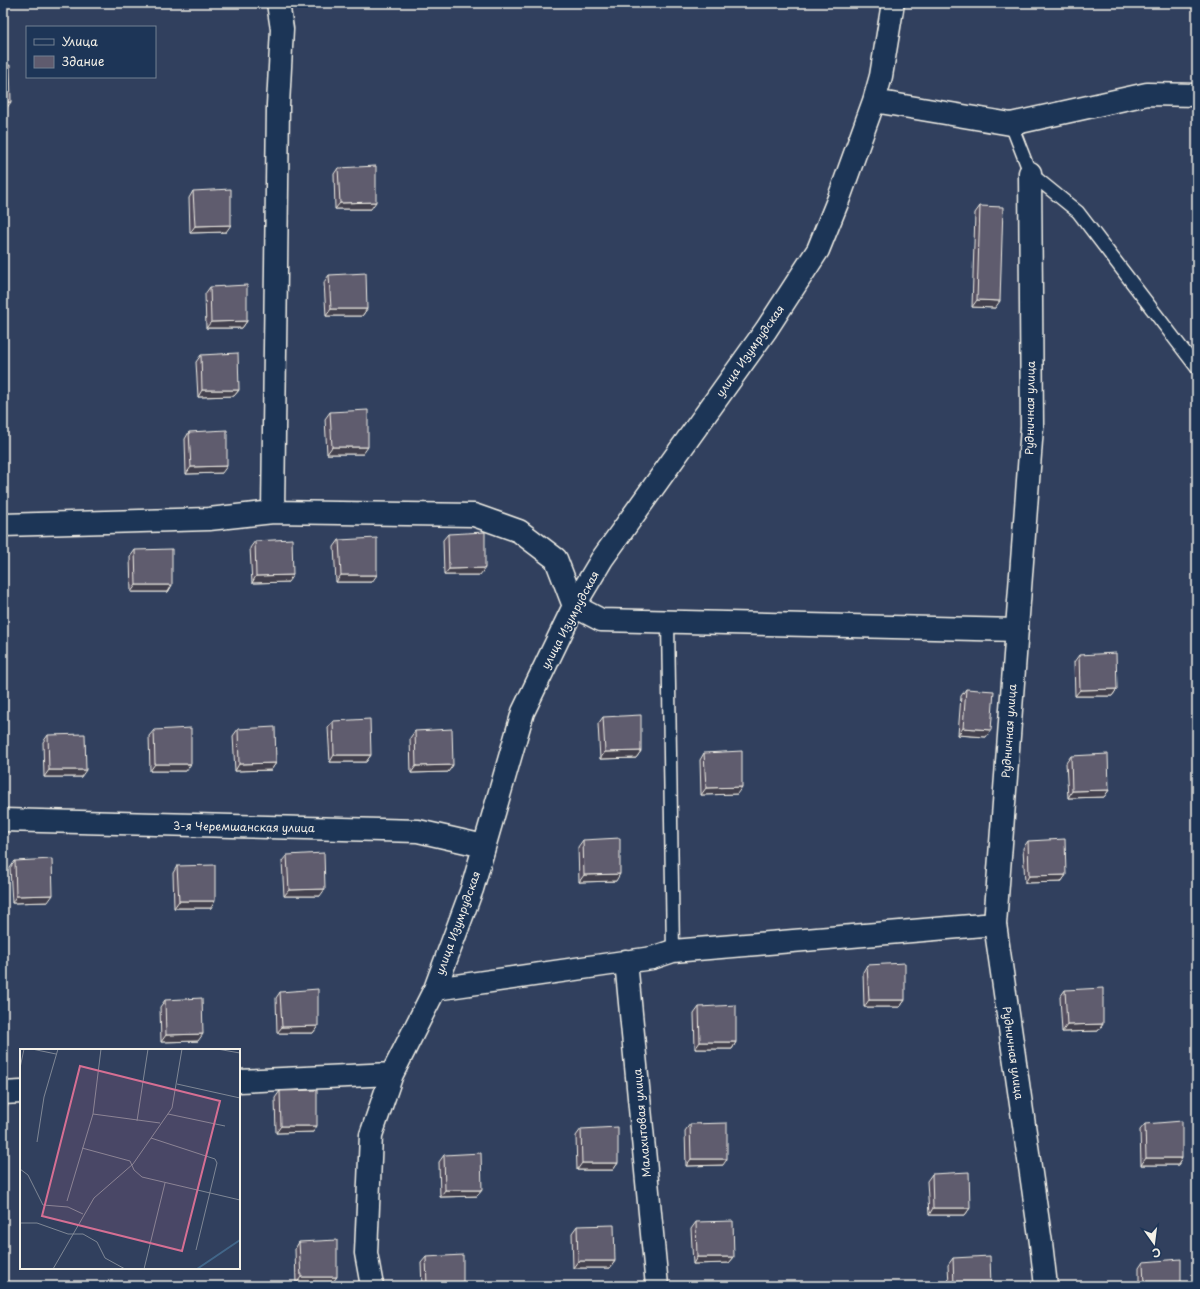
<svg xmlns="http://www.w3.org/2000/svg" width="1200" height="1289" font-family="'Playpen Sans',sans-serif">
<rect width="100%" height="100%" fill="#31405e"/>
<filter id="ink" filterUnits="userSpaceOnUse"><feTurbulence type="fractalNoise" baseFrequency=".025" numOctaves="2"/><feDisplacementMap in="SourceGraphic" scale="8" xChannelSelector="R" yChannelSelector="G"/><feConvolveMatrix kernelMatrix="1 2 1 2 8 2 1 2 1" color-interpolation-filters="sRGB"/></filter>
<g filter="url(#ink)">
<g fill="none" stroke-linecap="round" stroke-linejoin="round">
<defs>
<path id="service" d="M1011,124L1030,173L1078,212L1197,368
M668,622L673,951"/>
<path id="minor" d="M874,101L1011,124L1147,94L1197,95
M1030,173L1032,427L995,924L1041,1243L1046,1286
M273,512L278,105L282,29L278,3
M3,525L209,519L273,512L474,515L519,531L556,559L574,606L601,620L1017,630
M3,820L418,831L484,846
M626,961L657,1286
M435,989L652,958L673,951L995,924
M239,1081L392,1074
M3,1093L21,1092
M372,1286L366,1253L371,1135L392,1074L435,989L472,889L523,712L574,606L602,559L766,330L818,250L839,198L874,101L881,76L893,3"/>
</defs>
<use href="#service" stroke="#f4f1e8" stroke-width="15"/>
<use href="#minor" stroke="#f4f1e8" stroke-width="25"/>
<use href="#service" stroke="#1d3557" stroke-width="12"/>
<use href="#minor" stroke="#1d3557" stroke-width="22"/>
</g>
<path fill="#524e5f" stroke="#f4f1e8" d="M338,168L371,209H335L334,174Z
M193,191L226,232L190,233L189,198Z
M980,206L995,308L972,307L975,213Z
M329,275L367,309L362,316H326L324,282Z
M210,287L247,321L242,328H206L205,294Z
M201,355L239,390L234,396L198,397L196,362Z
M330,412L363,454H327L325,419Z
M189,432L222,473L186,474L185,439Z
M448,534L480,575H444L443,540Z
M339,540L372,582H336L334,547Z
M255,541L288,582L252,583L250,548Z
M135,550L172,585L168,592H131L130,557Z
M1079,655L1117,689L1112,696H1075L1074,662Z
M966,689L986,737L958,735L961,696Z
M603,717L641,751L636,758L600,759L598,724Z
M333,721L371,755L366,762H330L328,727Z
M238,729L276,763L271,770L235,771L233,736Z
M154,730L186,771H150L149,736Z
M415,731L453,765L448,772L411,773L410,738Z
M48,735L81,777H44L43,742Z
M704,753L737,794L701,795L700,760Z
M1071,756L1109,790L1104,797L1068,798L1066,763Z
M583,840L616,881L579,882L578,847Z
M1028,841L1066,875L1061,882L1025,883L1023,848Z
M287,855L320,896H284L282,861Z
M15,861L48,902L12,903L10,868Z
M177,866L211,908H174L173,873Z
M867,965L905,1000L900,1007H864L863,972Z
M1065,990L1103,1024L1098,1031L1062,1032L1060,997Z
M280,992L318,1026L313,1033H277L276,998Z
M165,1000L198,1041L161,1042L160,1007Z
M699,1007L736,1042L732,1049H695L694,1014Z
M280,1091L313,1132L276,1133L275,1098Z
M690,1124L723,1165L686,1166L685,1131Z
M1145,1124L1182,1158L1178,1165H1141L1140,1130Z
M581,1129L618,1163L613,1170H577L576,1136Z
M444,1155L482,1190L477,1196L440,1197L439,1162Z
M932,1174L970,1208L965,1215H929L927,1181Z
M696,1222L734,1257L729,1263L693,1264L691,1229Z
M577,1226L615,1261L610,1268H573L572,1233Z
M299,1242L332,1283L296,1284L295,1249Z
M426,1257L463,1286H422L421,1263Z
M953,1258L991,1286H949L948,1265Z
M1143,1262L1181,1286H1139V1268Z"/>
<path fill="#42404d" stroke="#f4f1e8" d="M3,102H11L6,109H3Z
M376,202L371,209H335L340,203Z
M231,225L226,232L190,233L195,226Z
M977,300L1000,301L995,308L972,307Z
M331,309H367L362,316H326Z
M247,321L242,328H206L211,322Z
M202,390H239L234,396L198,397Z
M332,447H368L363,454H327Z
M227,466L222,473L186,474L191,467Z
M485,568L480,575H444L449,569Z
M293,575L288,582L252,583L256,576Z
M341,575H377L372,582H336Z
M136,585H172L168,592H131Z
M1117,689L1112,696H1075L1080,690Z
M963,728L991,730L986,737L958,735Z
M641,751L636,758L600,759L605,752Z
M334,755H371L366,762H330Z
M276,763L271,770L235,771L239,764Z
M155,764H191L186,771H150Z
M453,765L448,772L411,773L416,766Z
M49,770H86L81,777H44Z
M742,787L737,794L701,795L706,788Z
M1109,790L1104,797L1068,798L1072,791Z
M620,874L616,881L579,882L584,875Z
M1066,875L1061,882L1025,883L1029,876Z
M325,889L320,896H284L289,890Z
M53,895L48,902L12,903L16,896Z
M179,901H215L211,908H174Z
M869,1000H905L900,1007H864Z
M1103,1024L1098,1031L1062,1032L1067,1025Z
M318,1026L313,1033H277L282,1027Z
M203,1034L198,1041L161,1042L166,1035Z
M700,1042H736L732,1049H695Z
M281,1126H317L313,1132L276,1133Z
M1146,1158H1182L1178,1165H1141Z
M691,1159H727L723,1165L686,1166Z
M582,1163H618L613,1170H577Z
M445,1190H482L477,1196L440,1197Z
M933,1208H970L965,1215H929Z
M697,1257H734L729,1263L693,1264Z
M578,1261H615L610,1268H573Z
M301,1277H337L332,1283L296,1284Z"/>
<path fill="#5f5b6e" stroke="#f4f1e8" d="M10,65L11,102H3V66Z
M376,166V202L340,203L338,168Z
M231,189V225L195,226L193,191Z
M980,206L1003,207L1000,301L977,300Z
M366,273L367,309H331L329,275Z
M247,285V321L211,322L210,287Z
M238,353L239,390H202L201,355Z
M368,410V447H332L330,412Z
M227,430V466L191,467L189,432Z
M485,532V568L449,569L448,534Z
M377,538V575H341L339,540Z
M292,539L293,575L256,576L255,541Z
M172,549V585H136L135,550Z
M1116,653L1117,689L1080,690L1079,655Z
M966,689L994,691L991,730L963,728Z
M641,715V751L605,752L603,717Z
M370,719L371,755H334L333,721Z
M275,727L276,763L239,764L238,729Z
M191,728V764H155L154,730Z
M452,729L453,765L416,766L415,731Z
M85,734L86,770H49L48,735Z
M742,751V787L706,788L704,753Z
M1108,754L1109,790L1072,791L1071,756Z
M620,838V874L584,875L583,840Z
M1065,839L1066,875L1029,876L1028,841Z
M324,853L325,889L289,890L287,855Z
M52,859L53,895L16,896L15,861Z
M215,865V901H179L177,866Z
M905,963V1000H869L867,965Z
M1103,988V1024L1067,1025L1065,990Z
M318,989V1026L282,1027L280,992Z
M202,998L203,1034L166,1035L165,1000Z
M736,1005V1042H700L699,1007Z
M317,1090V1126H281L280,1091Z
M1182,1121V1158H1146L1145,1124Z
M727,1123V1159H691L690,1124Z
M618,1127V1163H582L581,1129Z
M481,1153L482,1190H445L444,1155Z
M969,1172L970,1208H933L932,1174Z
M733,1221L734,1257H697L696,1222Z
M614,1225L615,1261H578L577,1226Z
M337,1240V1277H301L299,1242Z
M463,1255V1286H427L426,1257Z
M990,1256L991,1286H954L953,1258Z
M1181,1259V1286H1144L1143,1262Z"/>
</g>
<g text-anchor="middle" stroke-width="3.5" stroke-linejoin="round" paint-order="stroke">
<g font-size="11" fill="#f4f1e8" stroke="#1d3557">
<text transform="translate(750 351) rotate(-55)" y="4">улица Изумрудская</text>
<text transform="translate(1030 408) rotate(-89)" y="4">Рудничная улица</text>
<text transform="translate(570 620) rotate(-62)" y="4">улица Изумрудская</text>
<text transform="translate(1009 731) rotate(-86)" y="4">Рудничная улица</text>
<text transform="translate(244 827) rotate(1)" y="4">3-я Черемшанская улица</text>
<text transform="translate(458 923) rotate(-70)" y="4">улица Изумрудская</text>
<text transform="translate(1013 1053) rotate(82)" y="4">Рудничная улица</text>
<text transform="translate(642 1123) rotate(-95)" y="4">Малахитовая улица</text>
</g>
</g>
<g transform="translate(20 1049)">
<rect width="220" height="220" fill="#31405e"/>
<path fill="none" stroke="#426689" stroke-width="2" d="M177,220L220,191"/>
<path fill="none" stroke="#7f8795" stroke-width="1" d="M12,0L36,5M197,0L220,4M0,19L4,0M157,35L220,49M73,65L140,74M148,65L205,77M117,72L128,0M131,89L195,110L197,114L176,201M17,93L24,48L38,0M62,99L110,112L114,121L122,128L220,151M0,120L8,126L23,156L48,158L63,165M47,152L73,65L81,0M0,174H17L48,185H63L77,193L85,209L105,220M33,220L74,149L113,115L152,59L162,0M124,220L145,134"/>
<path fill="#d66f93" fill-opacity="0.15" stroke="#d66f93" stroke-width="2" d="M60,17L200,52L162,202L22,167Z"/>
<rect width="220" height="220" fill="none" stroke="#f4f1e8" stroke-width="2"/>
</g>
<rect width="1200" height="1289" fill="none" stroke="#1d3557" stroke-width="16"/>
<rect x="8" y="8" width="1184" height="1273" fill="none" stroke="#f4f1e8" stroke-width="1.5" filter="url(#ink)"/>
<rect x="26" y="26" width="130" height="52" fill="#1d3557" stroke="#738091"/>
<rect x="34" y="39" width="20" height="6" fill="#1d3557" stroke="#738091"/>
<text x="62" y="46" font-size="12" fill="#f4f1e8">Улица</text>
<rect x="34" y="56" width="20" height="12" fill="#5f5b6e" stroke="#738091"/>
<text x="62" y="66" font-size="12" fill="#f4f1e8">Здание</text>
<g transform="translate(1154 1243) rotate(166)" stroke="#1d3557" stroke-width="3" paint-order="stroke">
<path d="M0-3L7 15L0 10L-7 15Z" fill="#f4f1e8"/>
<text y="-6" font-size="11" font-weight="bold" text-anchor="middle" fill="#f4f1e8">С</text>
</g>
</svg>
